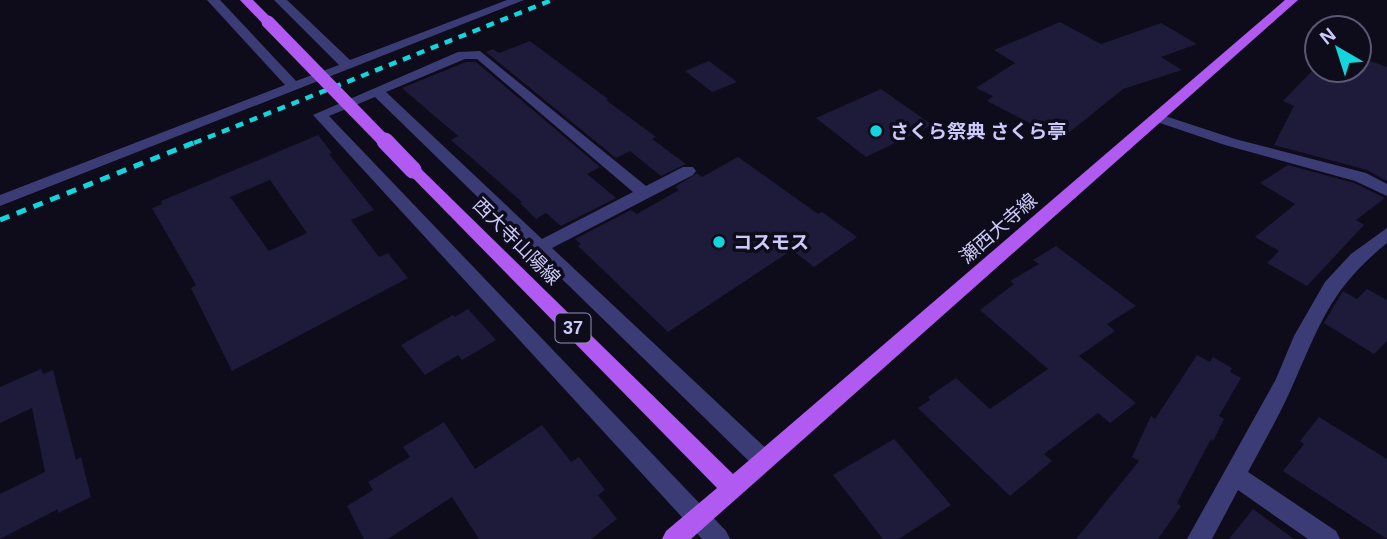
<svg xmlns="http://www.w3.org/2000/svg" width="1387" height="539" font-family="Arial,'Noto Sans JP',sans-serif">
<rect width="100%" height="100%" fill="#0e0c1a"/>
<path fill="#1e1a39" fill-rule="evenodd" d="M1060,22L1101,44L1161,23L1197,44L1161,57L1182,70L1123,89L1061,139L987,101L993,96L976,88L1015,63L994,50Z
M530,41L608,99L606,100L656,137L652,139L686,164L661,176L630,151L616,158L486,52L493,49L499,53Z
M1359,57L1387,67V181L1367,170L1274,145L1294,106L1283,101L1313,70H1359Z
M709,61L737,82L712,92L685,71Z
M466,62H476L600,167L587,174L616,198L561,226L546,213L536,219L520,203L522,202L451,140L458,136L402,88Z
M881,89L932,125L866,157L816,118Z
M318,135L332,153L329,154L374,210L351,220L379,257L388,253L408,278L232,371L191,288L196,285L152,208L162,204L161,201ZM270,180L307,233L269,251L230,197Z
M738,157L818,214L822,212L857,237L814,267L792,250L668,332L578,246L581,244L575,239L631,210L637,214L679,190L675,187L697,173L702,177Z
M1288,165L1354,183L1385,198L1356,220L1364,225L1307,286L1267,263L1279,251L1255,237L1295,204L1260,183Z
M1056,246L1136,306L1107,324L1115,331L1079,356L1136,403L1110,423L1098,413L1044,454L1052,461L1010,496L918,408L930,400L928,397L956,378L990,409L1048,369L980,310L1014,284L1010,281L1039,264L1033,260Z
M1367,289L1387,300V341L1374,354L1324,323L1343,291L1357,299Z
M468,309L496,340L462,360L458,355L425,375L401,345L453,315L455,317Z
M1197,355L1210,362L1213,357L1232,368L1230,372L1241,378L1219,416L1224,419L1213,441L1211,439L1177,503L1181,506L1158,539H1076L1139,461L1132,457L1151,416L1155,419Z
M41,369L43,374L53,370L76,460L81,457L91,497L58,513V509L0,539V494L45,472L32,408L0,423V387Z
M1319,417L1387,459V539L1283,471L1304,444L1300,441Z
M444,422L475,469L542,425L571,462L579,457L605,490L598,495L617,519L591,539H479L452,497L388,539H364L347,506L373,490L368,482L410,457L403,447Z
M894,439L951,505L899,539H883L833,475Z
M1253,509L1294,539H1229Z"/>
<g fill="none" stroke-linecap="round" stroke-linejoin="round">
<path fill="#3b3c75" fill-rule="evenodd" d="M207,0H220L296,81L339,65L274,0H287L350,60L507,0H524L0,206V195L285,85Z
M480,51L646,186L683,167H693L696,171L693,175L552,248L771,453L774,460L771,467L763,470L755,467L375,97L329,116L726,531L730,539H702L313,115L458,52ZM465,59H477L633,192L542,239L386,92Z
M1159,114L1235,139L1366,173L1387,184V196L1355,181L1225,145L1154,121L1152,118L1154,115Z
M1387,228V243C1333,287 1322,319 1295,380C1282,411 1264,442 1248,472L1336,531L1340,539H1308L1238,490L1212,539H1187L1276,379L1294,336L1325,282L1351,254Z"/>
<path fill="#b05af1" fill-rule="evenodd" d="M240,0H253L272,19V25H264Z
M1285,0H1298L691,539H662L666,531L717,488L405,170L413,165L418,166L733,474Z"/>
<path stroke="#13d5de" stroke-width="4.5" stroke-dasharray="8 7" stroke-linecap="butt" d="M194,143L552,0"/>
<path stroke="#13d5de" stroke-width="5" stroke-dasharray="10 8" stroke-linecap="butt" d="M0,220L198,141"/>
<path stroke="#b05af1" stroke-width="13" d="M268,22L386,143"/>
<path stroke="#b05af1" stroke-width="17" d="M385,141L413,170"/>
</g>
<g fill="#13d5de" stroke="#0e0c1a" stroke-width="2.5">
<circle cx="876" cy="131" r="7"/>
<circle cx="719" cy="242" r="7"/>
</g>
<g text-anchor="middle" stroke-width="7" stroke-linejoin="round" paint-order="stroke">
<rect fill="#0e0c1a" stroke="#9391b8" stroke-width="2" x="555.5" y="313.5" width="35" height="29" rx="5"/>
<g font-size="18" font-weight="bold" fill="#cccafb">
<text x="573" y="334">37</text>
</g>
<g font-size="19" font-weight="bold" fill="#cccafb" stroke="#0e0c1a" text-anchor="start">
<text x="890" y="138">さくら祭典 さくら亭</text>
<text x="733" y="249">コスモス</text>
</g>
<g font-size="19" fill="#cccafb" stroke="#0e0c1a">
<text transform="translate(998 228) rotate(-41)" y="7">瀬西大寺線</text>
<text transform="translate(517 241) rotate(45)" y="7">西大寺山陽線</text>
</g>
</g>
<g transform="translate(1338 49) rotate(321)"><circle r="33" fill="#0e0c1a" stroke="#5a5874" stroke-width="2"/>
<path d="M0-5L12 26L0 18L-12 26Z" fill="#13d5de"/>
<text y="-10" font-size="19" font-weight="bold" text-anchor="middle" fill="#cccafb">N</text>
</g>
</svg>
